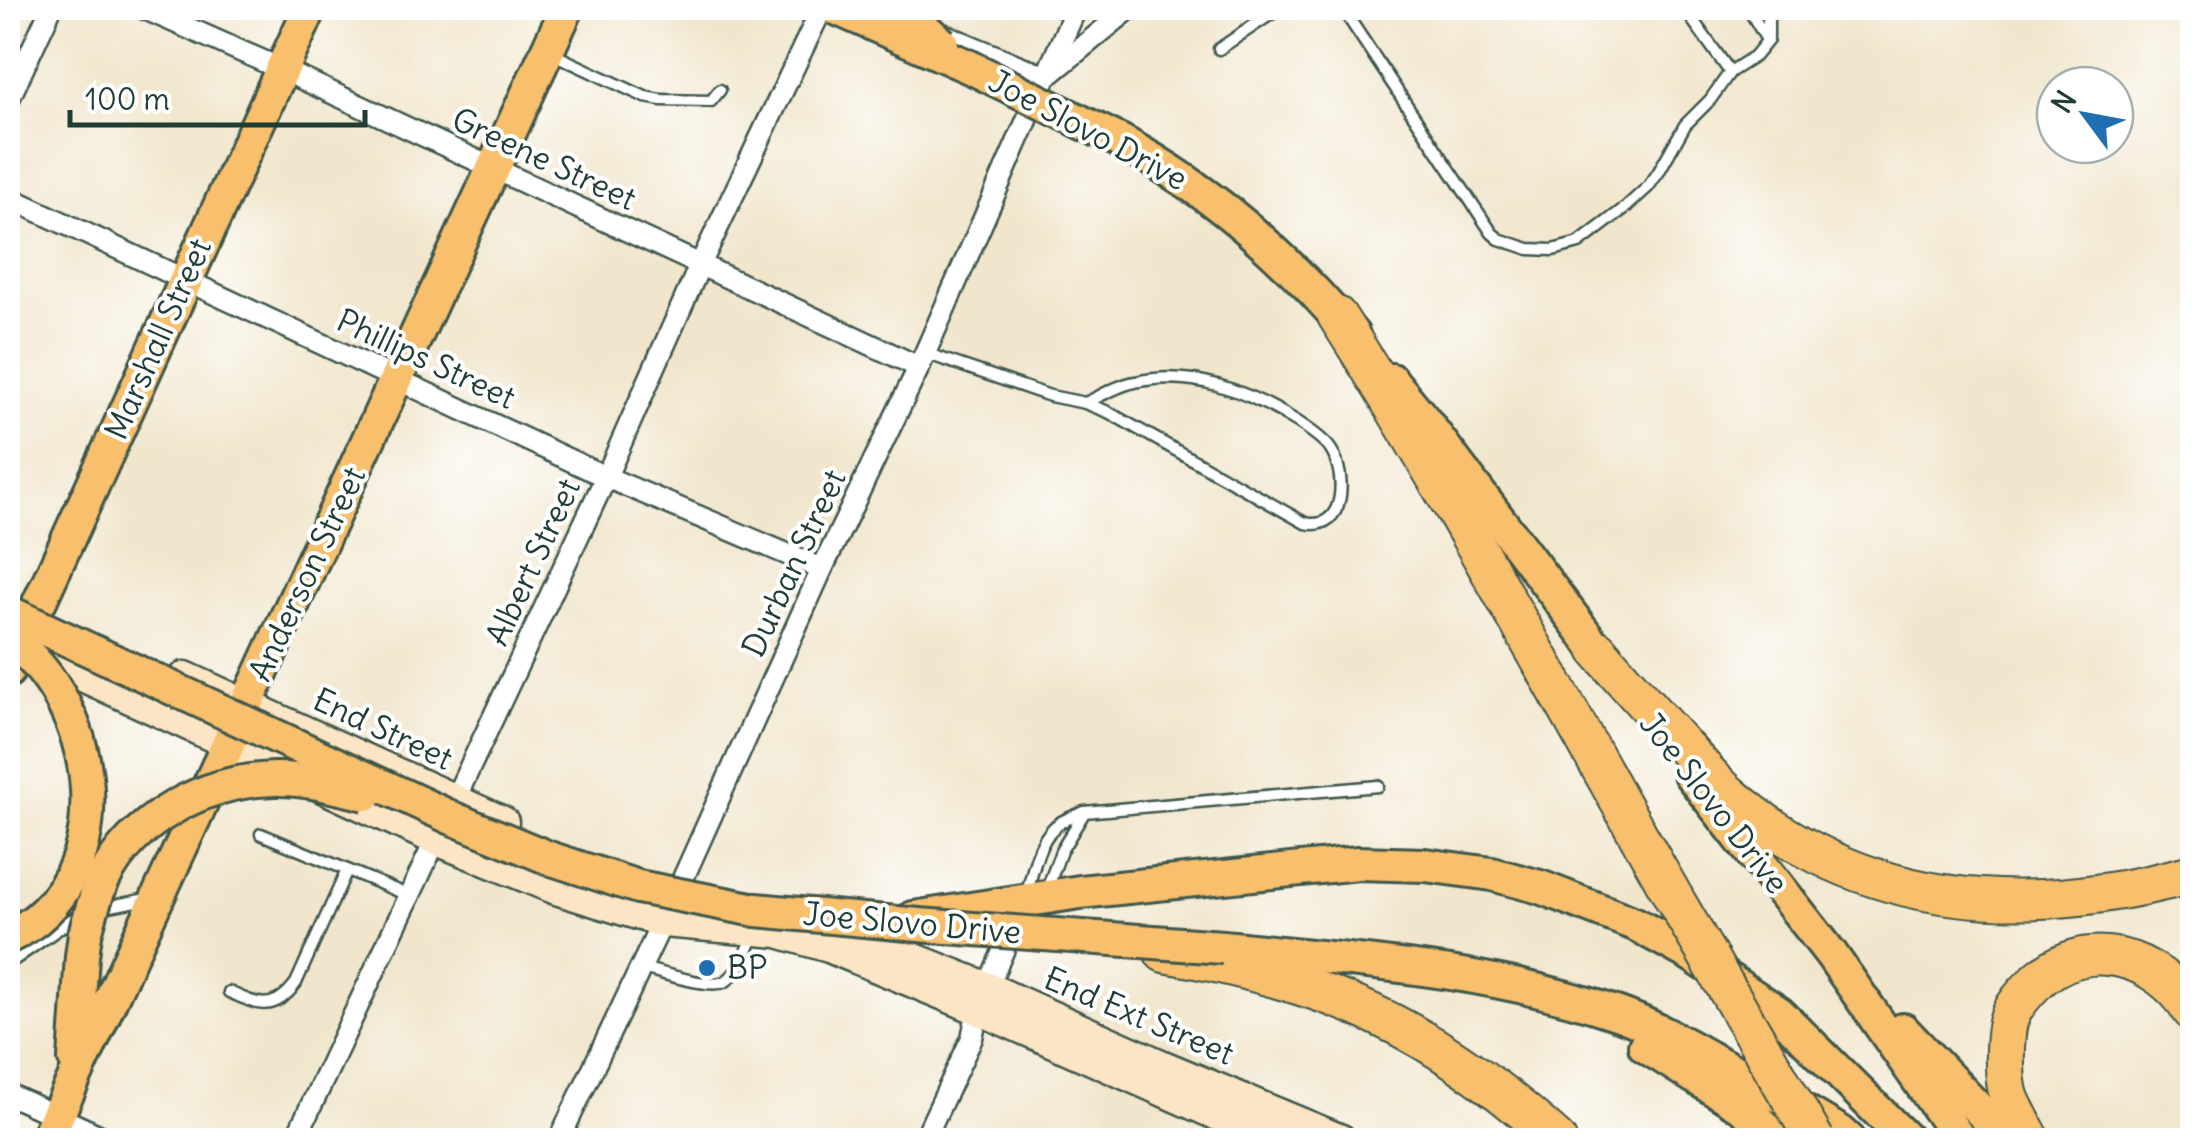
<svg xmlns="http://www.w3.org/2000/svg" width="2200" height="1148" font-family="Delius,sans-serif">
<rect width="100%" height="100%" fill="#fff"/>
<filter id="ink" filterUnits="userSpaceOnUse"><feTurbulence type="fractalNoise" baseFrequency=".01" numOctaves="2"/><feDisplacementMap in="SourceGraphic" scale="20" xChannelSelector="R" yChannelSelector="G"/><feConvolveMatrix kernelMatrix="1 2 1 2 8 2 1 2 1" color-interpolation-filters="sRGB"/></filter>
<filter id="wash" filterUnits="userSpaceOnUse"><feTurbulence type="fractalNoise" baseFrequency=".0048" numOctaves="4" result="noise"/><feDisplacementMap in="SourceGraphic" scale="40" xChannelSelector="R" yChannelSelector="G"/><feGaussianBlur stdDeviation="2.25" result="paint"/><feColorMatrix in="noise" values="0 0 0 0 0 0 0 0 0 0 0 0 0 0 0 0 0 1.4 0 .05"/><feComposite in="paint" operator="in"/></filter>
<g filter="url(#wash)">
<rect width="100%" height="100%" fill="#f1e6cc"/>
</g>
<g filter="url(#ink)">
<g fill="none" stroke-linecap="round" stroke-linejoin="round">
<defs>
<path id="lane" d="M1342,8L1492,233L1499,239L1529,249L1553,250L1579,243L1625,208L1648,187L1658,173L1685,125L1710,100L1730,72L1755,56L1768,40V8
M1684,8L1730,72
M1748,8L1767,40
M1219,49L1280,8
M551,53L645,97L661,100L711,101L720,90
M925,353L1050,396L1085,403L1108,412L1305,523C1346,532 1347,475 1331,450C1324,439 1307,428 1296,421C1247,391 1192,369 1135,382C1118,385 1101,396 1085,403
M261,834L410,896
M1046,892L1061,851L1084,813
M1026,896C1033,872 1038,836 1061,822C1068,818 1077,815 1084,812L1378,786
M100,908L152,898
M8,964L74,918L84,913
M642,968C660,972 712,990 726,981C741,971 748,948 755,933
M229,992C258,1005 274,1013 296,983L347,870"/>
<path id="street" d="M143,8L281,69L919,367
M880,8L1046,77
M1051,73L1130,8
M8,101L51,8
M8,197L606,477L822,569
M8,1094L109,1140
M295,1140L606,477L700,265L822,8
M559,1140L681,883L822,569L919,367L1076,8
M924,1140L972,1038L978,1009L1014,926"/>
<path id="secondary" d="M22,648L437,840L556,889L663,922L778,932L829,947L990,1014L1274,1140
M185,677L503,822
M818,923L839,929L988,988L1163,1066L1341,1140"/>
<path id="primary" d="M1120,141C1212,191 1286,256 1353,335
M1391,380L1423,419L1613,671
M8,671L310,8
M1690,774L1831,954L1960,1140
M913,918L1080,892L1358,863L1425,865L1492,874L1540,887L1635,924L1690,954L1779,1013L1907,1140
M1223,947C1358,961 1489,969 1619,1014C1650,1025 1680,1041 1708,1057C1753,1081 1797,1106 1840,1132L1849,1140
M1903,1030L2008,1140
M1645,1046L1739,1105L1781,1140
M75,1059L82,956L85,934
M46,1140L567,8"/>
<path id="highway" d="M1337,316C1458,505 1563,704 1674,898
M1598,650C1626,683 1655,715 1684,747C1700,764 1714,782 1732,797C1866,911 2028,919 2192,874
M1164,953C1224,963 1295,981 1351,1004C1426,1035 1497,1086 1557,1140
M2031,1140C2024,1127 2016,1113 2010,1099C2003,1081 2004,1040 2008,1022C2012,1007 2024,994 2034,984C2085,933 2158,956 2192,1011"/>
</defs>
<use href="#lane" stroke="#3e564b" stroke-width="15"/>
<use href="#street" stroke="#3e564b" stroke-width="25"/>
<use href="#secondary" stroke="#3e564b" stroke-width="35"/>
<use href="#primary" stroke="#3e564b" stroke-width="38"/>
<use href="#highway" stroke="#3e564b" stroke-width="42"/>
<use href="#lane" stroke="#fff" stroke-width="10"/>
<use href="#street" stroke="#fff" stroke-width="20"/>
<use href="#secondary" stroke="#fce5c4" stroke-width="30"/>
<use href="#primary" stroke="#f8bf6c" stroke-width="32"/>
<use href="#highway" stroke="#f8bf6c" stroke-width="38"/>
<defs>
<path id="primary-bridge" d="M836,8L972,68L1120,141
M901,8L942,44
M8,612L452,818L549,858L638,887L756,910L919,925L1223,947
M8,638C102,704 125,882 8,937
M85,934C90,917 94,899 102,882C133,818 205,781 274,779C305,778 336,787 366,794"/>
<path id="highway-bridge" d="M1674,898L1815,1140"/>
</defs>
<use href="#primary-bridge" stroke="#3e564b" stroke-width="38" stroke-linecap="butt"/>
<use href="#highway-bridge" stroke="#3e564b" stroke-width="42" stroke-linecap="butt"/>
<use href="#primary-bridge" stroke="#f8bf6c" stroke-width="32"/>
<use href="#highway-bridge" stroke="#f8bf6c" stroke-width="38"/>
</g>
</g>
<circle fill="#1f6fb2" stroke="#fff" stroke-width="4" cx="707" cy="968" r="10"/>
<g text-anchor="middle" stroke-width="8" stroke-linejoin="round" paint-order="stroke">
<g font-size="32" fill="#1f3d34" stroke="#fff">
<text transform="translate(1088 130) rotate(28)" y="11">Joe Slovo Drive</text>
<text transform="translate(544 159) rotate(25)" y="11">Greene Street</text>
<text transform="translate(158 339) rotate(-66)" y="11">Marshall Street</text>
<text transform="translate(426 359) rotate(25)" y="11">Phillips Street</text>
<text transform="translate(533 562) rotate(-65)" y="11">Albert Street</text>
<text transform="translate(794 563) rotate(-65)" y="11">Durban Street</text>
<text transform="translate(307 574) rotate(-65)" y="11">Anderson Street</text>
<text transform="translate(383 729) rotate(25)" y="11">End Street</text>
<text transform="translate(1714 803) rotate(52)" y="11">Joe Slovo Drive</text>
<text transform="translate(912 923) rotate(5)" y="11">Joe Slovo Drive</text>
<text transform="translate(1139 1016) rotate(23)" y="11">End Ext Street</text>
</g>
<g font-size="32" fill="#1f3d34" stroke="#fff" text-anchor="start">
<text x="727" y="979">BP</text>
</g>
</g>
<rect width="2200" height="1148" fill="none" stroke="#fff" stroke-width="40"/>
<g transform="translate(2085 115) rotate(302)"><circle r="48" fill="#ffffff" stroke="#a5b1ae" stroke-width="2.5"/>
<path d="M0-8L18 38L0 25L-18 38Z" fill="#1f6fb2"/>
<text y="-15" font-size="28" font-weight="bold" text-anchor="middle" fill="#1f3d34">N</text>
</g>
<path d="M70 110v15h295v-15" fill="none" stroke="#1f3d34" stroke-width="5"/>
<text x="85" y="110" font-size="30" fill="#1f3d34" stroke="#ffffff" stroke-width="8" paint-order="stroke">100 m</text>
</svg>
